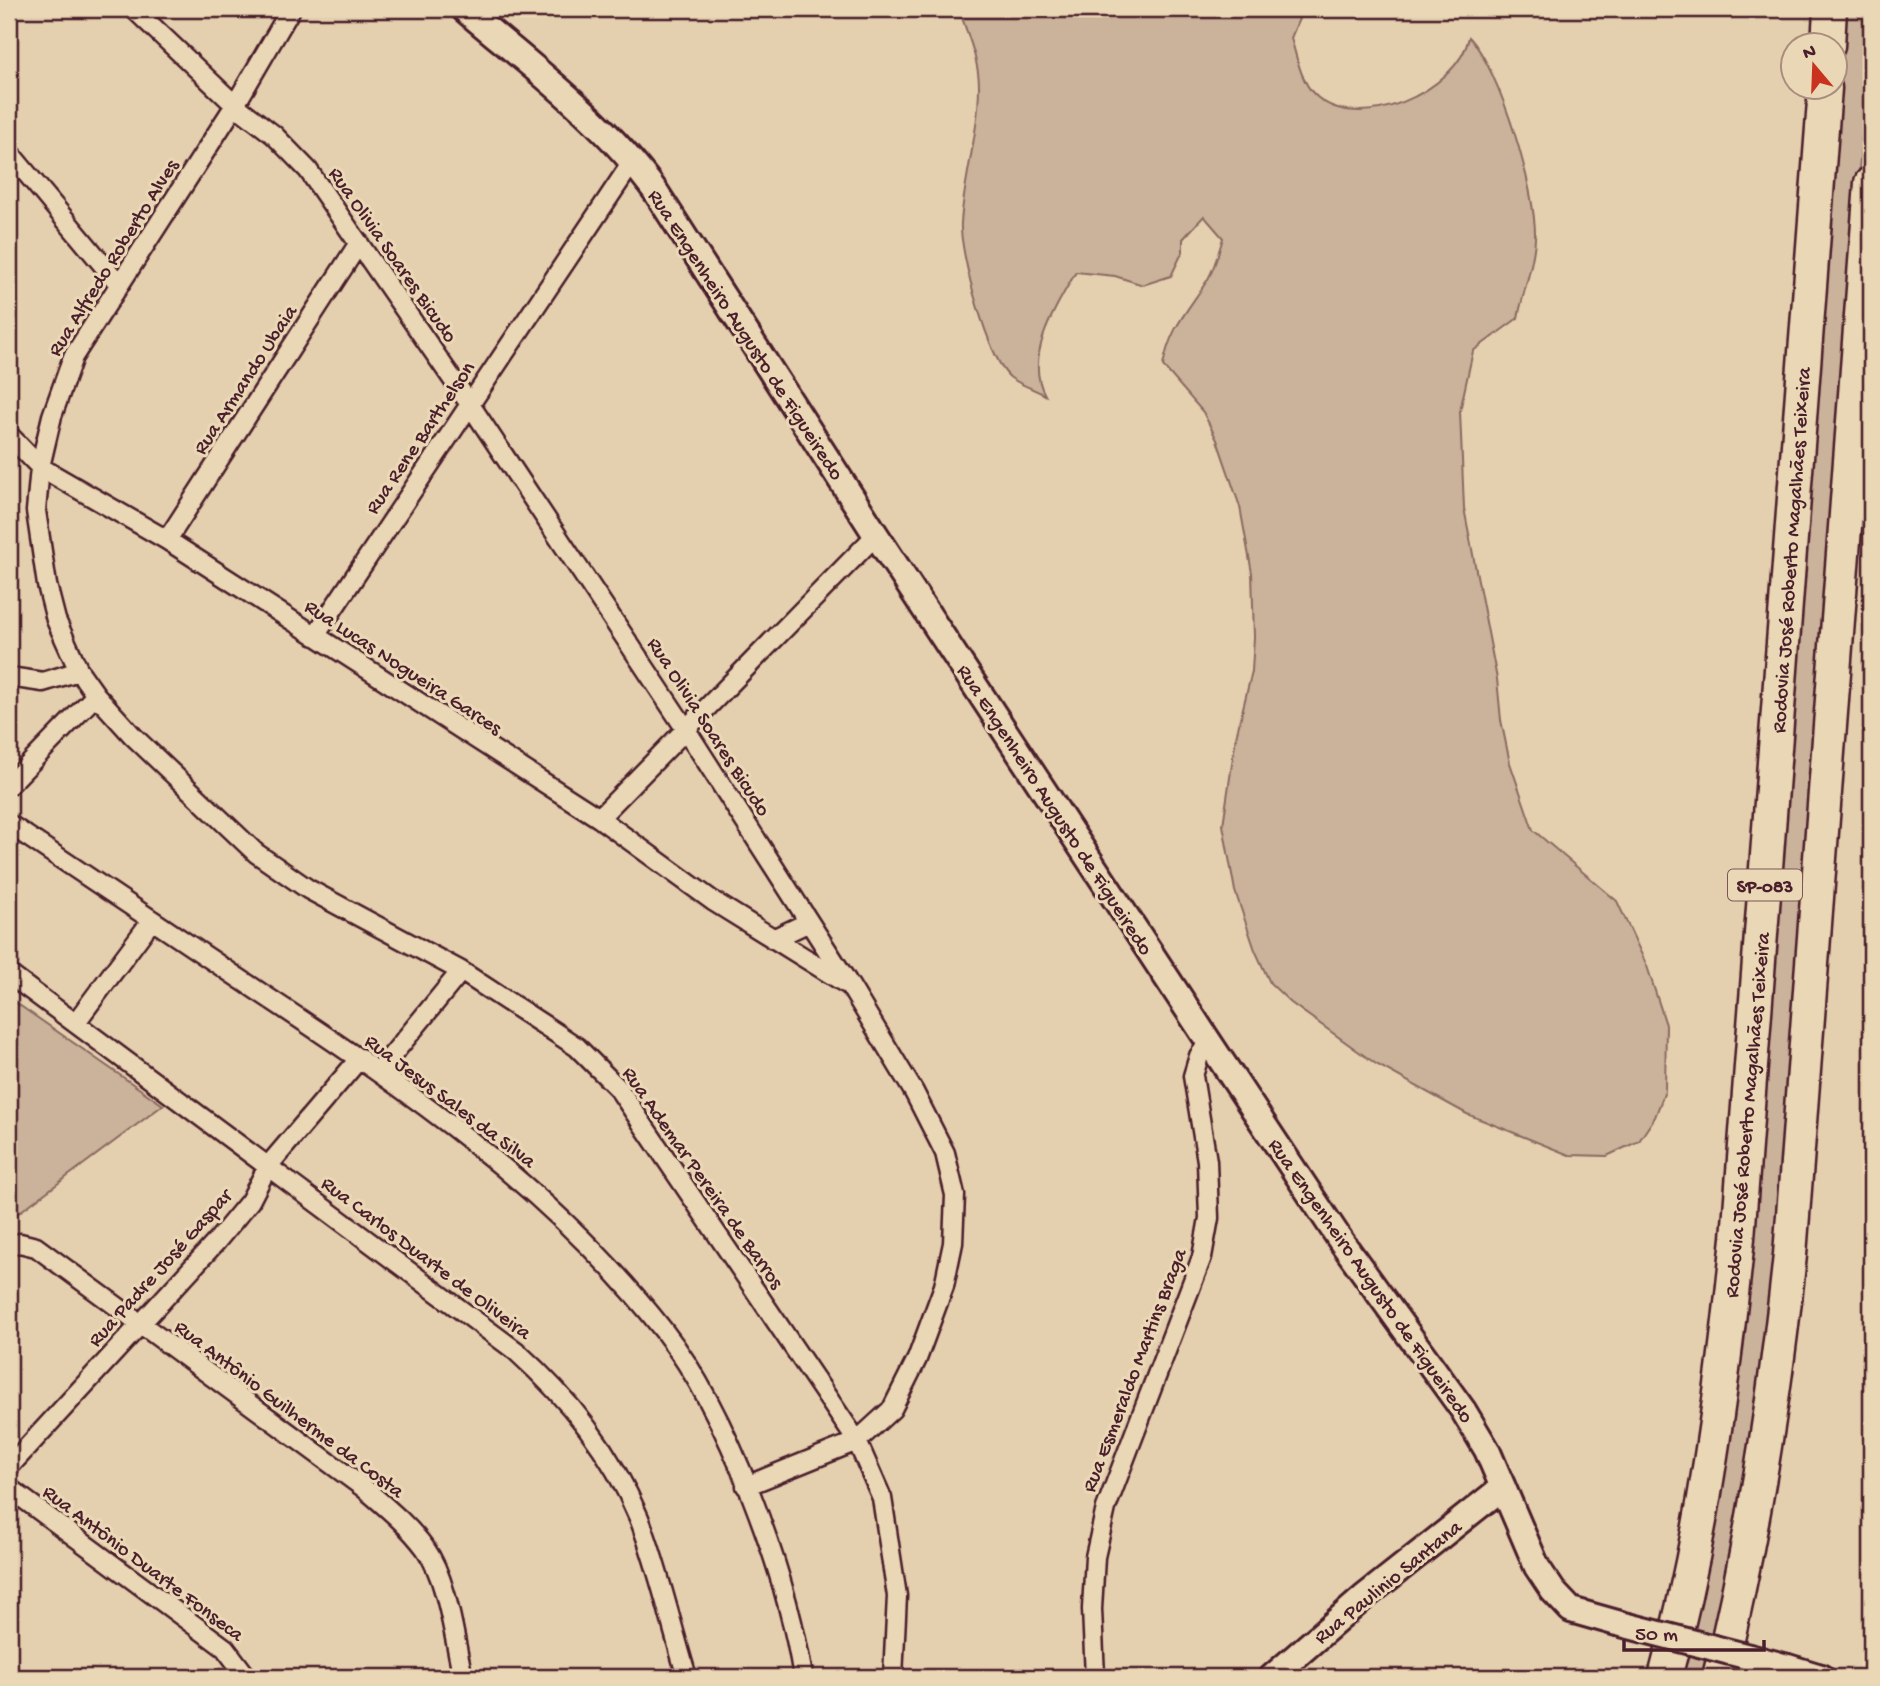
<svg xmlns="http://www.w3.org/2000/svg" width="1880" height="1686" font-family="'Gochi Hand',sans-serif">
<rect width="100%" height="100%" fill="#e4d0af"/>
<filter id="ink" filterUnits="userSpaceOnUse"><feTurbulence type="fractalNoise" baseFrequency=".0143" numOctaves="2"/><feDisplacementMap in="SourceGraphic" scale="14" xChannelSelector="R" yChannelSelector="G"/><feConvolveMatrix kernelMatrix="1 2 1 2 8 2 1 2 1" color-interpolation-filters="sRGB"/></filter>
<g filter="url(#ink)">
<path fill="#cab39a" stroke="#8a6962" stroke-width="2" d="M959,9H1303L1291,38C1296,55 1301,81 1314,94C1356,137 1458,91 1469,37C1500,69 1537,193 1535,239C1534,264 1523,292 1518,318L1473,351L1460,411L1464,508L1497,679L1501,720L1510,763L1533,830L1617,901L1647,966L1666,1025L1665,1091L1655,1117L1639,1141L1607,1156L1569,1155L1467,1114L1376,1064L1291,1003L1270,983L1255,950L1235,891L1223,825L1236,737L1252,671L1254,637L1252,573L1240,507L1217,440L1203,412L1163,366C1170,327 1188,311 1208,279C1215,267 1219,251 1223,238L1204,216L1183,239V251L1171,276L1143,285L1115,276L1076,272C1057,304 1023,357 1045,395C1034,389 1021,385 1011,378C989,362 959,251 961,223C964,177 979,133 979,86C979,60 967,33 959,9Z
M1843,9H1869L1865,98L1821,630L1795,1016L1771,1310L1749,1456L1706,1677H1677L1690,1619Z
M9,998L163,1105L9,1220Z"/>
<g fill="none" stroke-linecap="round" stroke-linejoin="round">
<defs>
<path id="street" d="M134,9L235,105L274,135L308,170L469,403L685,728L850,986L914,1092L945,1153L955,1195L953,1243L944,1286L917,1359L892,1409L857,1441L746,1486
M291,9L235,105L73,357L52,416L40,467L36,511L47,585L56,620L79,671L96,695L133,736L256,853L308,889L461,971L553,1031L577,1047L618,1088L857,1441L882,1498L897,1596L893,1677
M9,152L118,283
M9,435L40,467L167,540L599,818L713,901L845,983
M167,540L359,243
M315,636L633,161
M9,677L43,682L79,671
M9,785L96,695
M599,818L876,535
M9,824C93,881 177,937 261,993C408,1090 554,1190 664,1331C728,1413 787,1574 803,1677
M773,939L809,922
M9,974L516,1351C569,1399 611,1451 639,1518C659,1569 671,1625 687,1677
M76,1022L152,920
M380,1070L461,971
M9,1245L20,1243L36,1247L364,1488C386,1507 408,1525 425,1548C448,1580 454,1639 463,1677
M9,1467L216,1242L250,1201L268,1166L360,1058
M9,1488L225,1648L247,1677
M1095,1677L1092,1609L1095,1557L1106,1508L1202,1257L1209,1218L1207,1161L1193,1076L1199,1056L1209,1042"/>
<path id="secondary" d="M464,9C531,66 604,120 656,192L876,535L1209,1042L1341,1241L1463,1410L1487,1450L1537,1567L1553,1591L1571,1610L1617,1623
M1788,1667L1821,1677
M1272,1677L1363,1598L1503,1487"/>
<path id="highway" d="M1828,46L1830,9
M1665,1677C1704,1534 1723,1385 1738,1238L1825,88
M1719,1677C1753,1538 1775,1398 1790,1255L1871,183"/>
</defs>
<use href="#street" stroke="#4a1f2b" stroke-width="23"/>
<use href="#secondary" stroke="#4a1f2b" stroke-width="30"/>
<use href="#highway" stroke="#4a1f2b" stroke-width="37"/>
<use href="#street" stroke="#ead7b5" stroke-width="18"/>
<use href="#secondary" stroke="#ead7b5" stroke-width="24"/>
<use href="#highway" stroke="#ead7b5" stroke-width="32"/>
<defs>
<path id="secondary-bridge" d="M1617,1623L1788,1667"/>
</defs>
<use href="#secondary-bridge" stroke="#4a1f2b" stroke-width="30" stroke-linecap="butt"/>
<use href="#secondary-bridge" stroke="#ead7b5" stroke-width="24"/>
</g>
</g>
<g text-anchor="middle" stroke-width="6" stroke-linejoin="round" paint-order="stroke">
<rect fill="#ead7b5" stroke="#7a5654" stroke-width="2" x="1728" y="869.5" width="74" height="31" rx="5"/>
<g font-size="19" font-weight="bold" fill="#4a1f2b">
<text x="1765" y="892">SP-083</text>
</g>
<g font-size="21" fill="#4a1f2b" stroke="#ead7b5">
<text transform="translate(394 254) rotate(55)" y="7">Rua Olivia Soares Bicudo</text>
<text transform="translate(112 257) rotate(-58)" y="7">Rua Alfredo Roberto Alves</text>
<text transform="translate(747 334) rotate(57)" y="7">Rua Engenheiro Augusto de Figueiredo</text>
<text transform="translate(244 379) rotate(-57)" y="7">Rua Armando Ubaia</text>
<text transform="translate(419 437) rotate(-56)" y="7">Rua Rene Barthelson</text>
<text transform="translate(1790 550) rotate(-86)" y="7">Rodovia José Roberto Magalhães Teixeira</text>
<text transform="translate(404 666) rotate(33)" y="7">Rua Lucas Nogueira Garces</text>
<text transform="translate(710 726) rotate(57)" y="7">Rua Olivia Soares Bicudo</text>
<text transform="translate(1056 809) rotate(57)" y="7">Rua Engenheiro Augusto de Figueiredo</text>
<text transform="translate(451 1100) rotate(37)" y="7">Rua Jesus Sales da Silva</text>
<text transform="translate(1746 1115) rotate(-85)" y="7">Rodovia José Roberto Magalhães Teixeira</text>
<text transform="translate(704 1177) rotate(55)" y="7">Rua Ademar Pereira de Barros</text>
<text transform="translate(427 1257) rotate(37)" y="7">Rua Carlos Duarte de Oliveira</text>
<text transform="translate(159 1267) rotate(-48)" y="7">Rua Padre José Gaspar</text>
<text transform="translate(1372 1280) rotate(55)" y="7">Rua Engenheiro Augusto de Figueiredo</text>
<text transform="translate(1133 1370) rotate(-69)" y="7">Rua Esmeraldo Martins Braga</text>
<text transform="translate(290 1408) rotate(37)" y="7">Rua Antônio Guilherme da Costa</text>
<text transform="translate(144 1562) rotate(37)" y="7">Rua Antônio Duarte Fonseca</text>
<text transform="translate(1387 1581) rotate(-39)" y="7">Rua Paulinio Santana</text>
</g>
</g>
<rect width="1880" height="1686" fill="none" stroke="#ead7b5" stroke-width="35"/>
<rect x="18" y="18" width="1845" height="1651" fill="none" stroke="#4a1f2b" stroke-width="2.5" filter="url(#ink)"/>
<g transform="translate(1814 66) rotate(341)"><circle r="33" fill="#ead7b5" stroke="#aa8d7e" stroke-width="2"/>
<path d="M0-5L12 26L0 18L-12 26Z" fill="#c8321e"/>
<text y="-10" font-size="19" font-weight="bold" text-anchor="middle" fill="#4a1f2b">N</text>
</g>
<path d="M1624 1640v10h140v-10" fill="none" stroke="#4a1f2b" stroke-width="3.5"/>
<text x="1635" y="1640" font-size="21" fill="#4a1f2b" stroke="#ead7b5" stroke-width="5" paint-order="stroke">50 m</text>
</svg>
